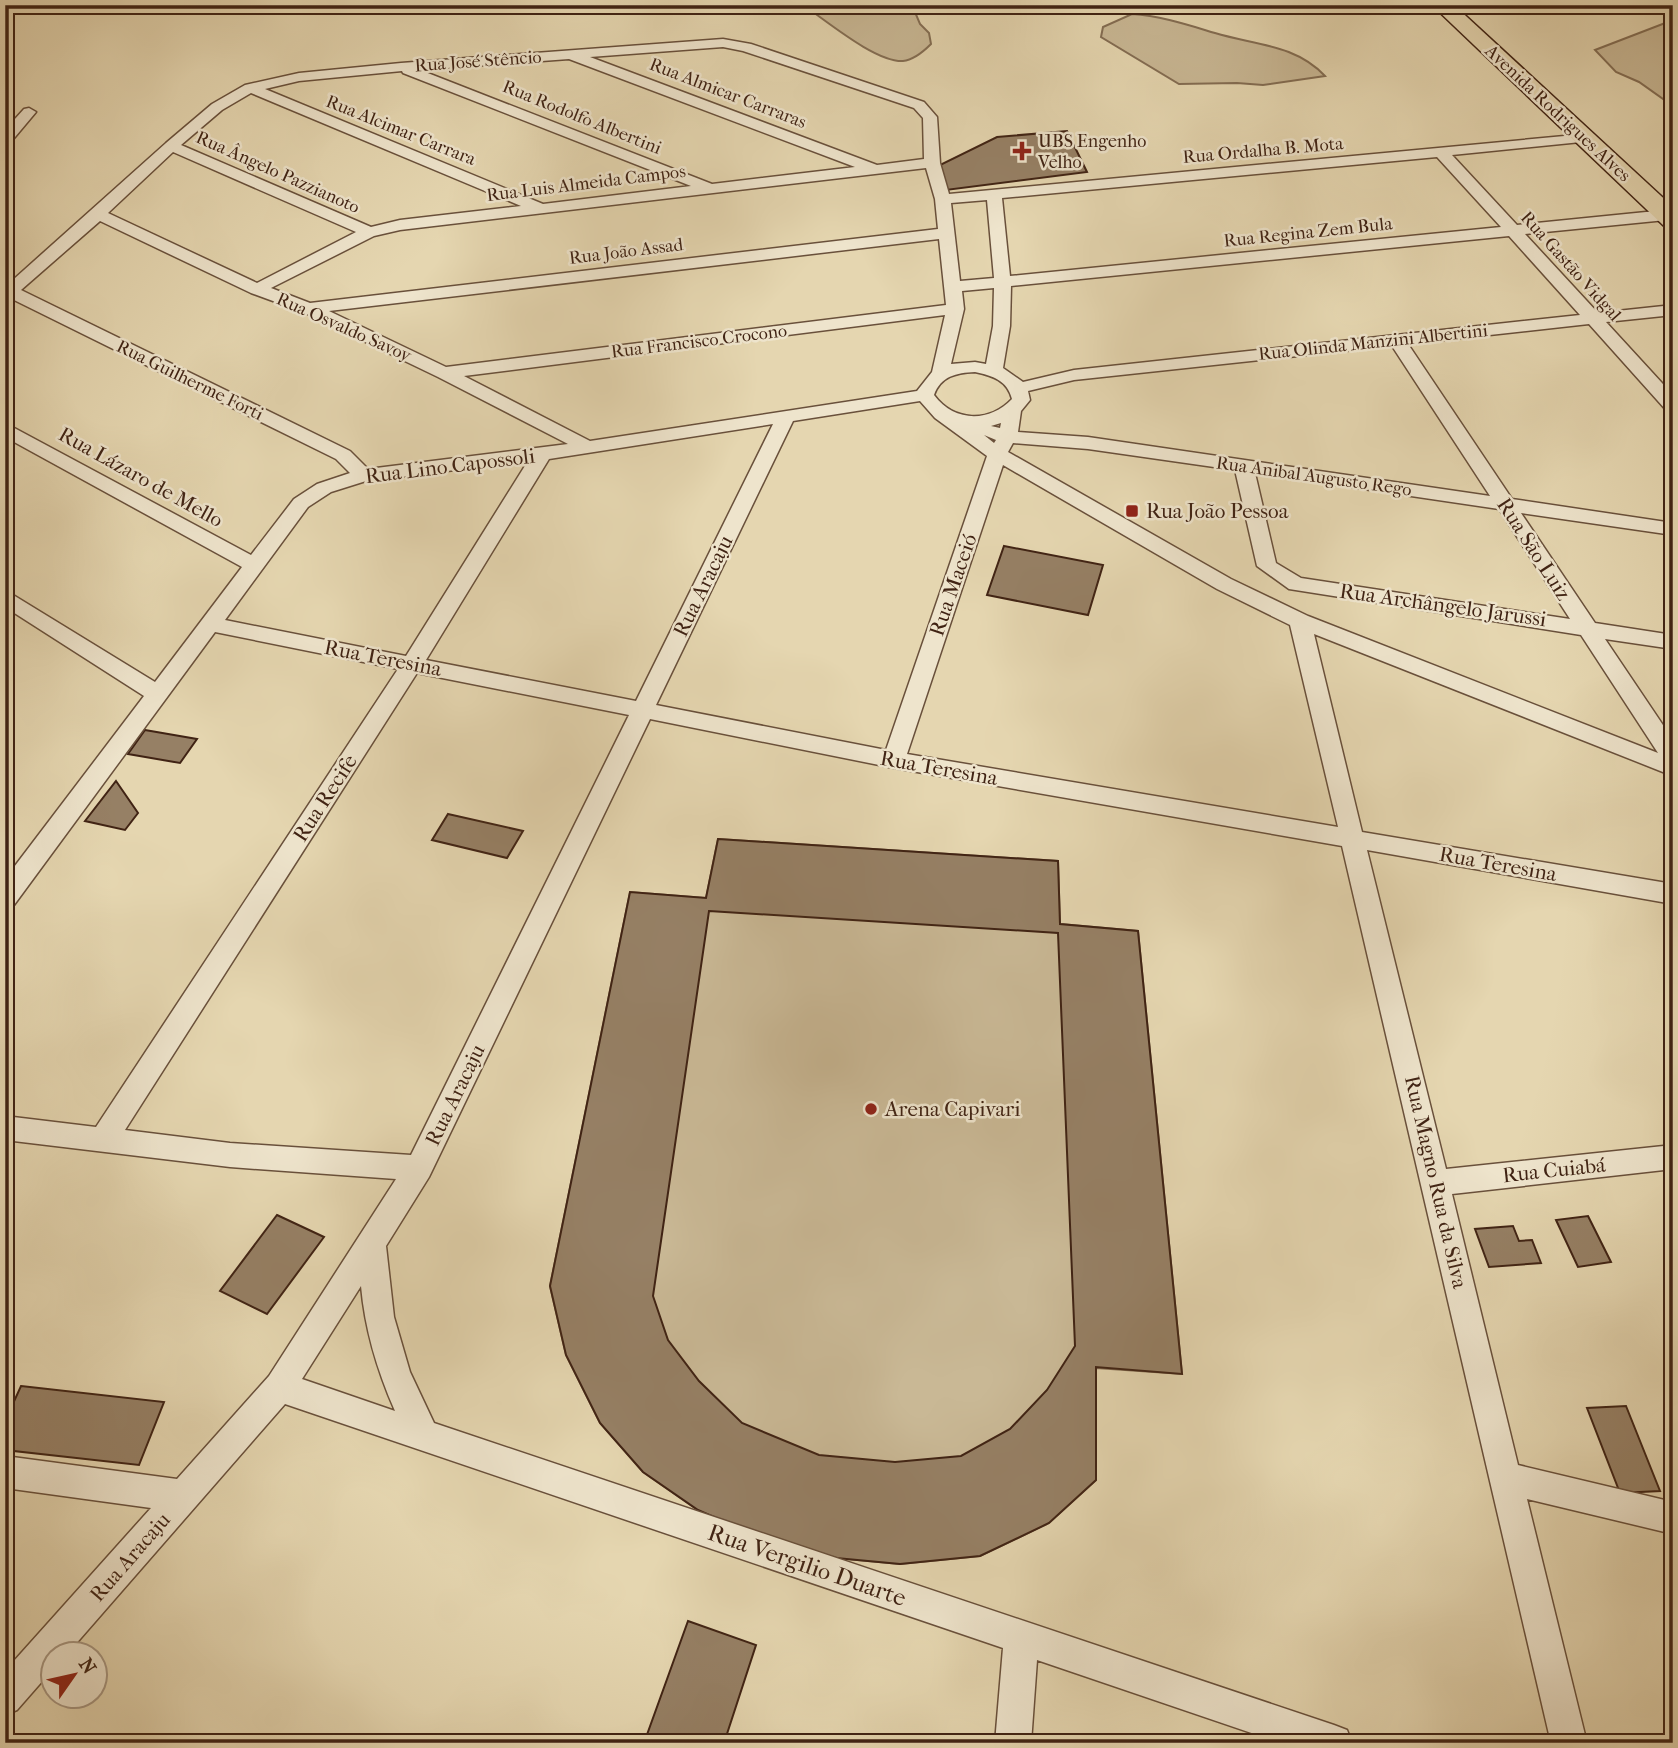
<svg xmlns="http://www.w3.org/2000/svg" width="1678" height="1748" font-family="'IM FELL French Canon',serif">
<rect width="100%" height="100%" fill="#e5d6b0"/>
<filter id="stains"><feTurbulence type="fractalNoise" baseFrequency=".00286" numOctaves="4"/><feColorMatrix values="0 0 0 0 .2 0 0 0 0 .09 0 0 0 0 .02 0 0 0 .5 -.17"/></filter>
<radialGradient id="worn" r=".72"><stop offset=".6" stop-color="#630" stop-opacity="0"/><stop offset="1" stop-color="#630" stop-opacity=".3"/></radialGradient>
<path fill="#c9b895" stroke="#846e54" stroke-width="2" d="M803,5H912L920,24L929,33L931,44C924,51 914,60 903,61C875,62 827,21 803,5Z
M1132,14C1161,16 1188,25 1215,33C1254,45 1295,44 1325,76L1263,85L1237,83L1179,84L1101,37L1103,27Z
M1673,20V106L1639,82L1616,72L1595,50Z
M718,839L1058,861L1060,924L1138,931L1182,1374L1096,1368V1480L1049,1523L980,1556L900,1564L836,1558L764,1539L698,1510L643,1472L600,1423L566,1355L550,1286L630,892L706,898Z"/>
<path fill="#968065" stroke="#402314" stroke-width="2" fill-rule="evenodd" d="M1067,131L1087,172L946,190L940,165L997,137Z
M1004,546L1103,565L1088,615L987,595Z
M145,730L197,739L180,763L128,754Z
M116,781L138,813L125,830L85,821Z
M448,814L523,831L507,858L432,840Z
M718,839L1058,861L1060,924L1138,931L1182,1374L1096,1367V1480L1049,1523L980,1556L900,1564L836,1558L764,1539L698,1510L643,1472L600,1423L566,1355L550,1286L630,892L706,898ZM709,911L1058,933L1075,1346L1047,1390L1010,1429L961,1456L895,1462L819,1455L742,1423L699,1381L668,1340L653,1296Z
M277,1215L324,1237L267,1314L220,1291Z
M1588,1216L1611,1262L1578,1267L1556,1220Z
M1513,1226L1519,1241L1532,1240L1541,1263L1489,1267L1475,1229Z
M21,1386L164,1402L139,1465L5,1450V1421Z
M1626,1406L1660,1491L1620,1493L1587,1408Z
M688,1621L756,1645L724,1743H644Z"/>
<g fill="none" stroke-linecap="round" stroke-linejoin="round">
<defs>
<path id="minor" d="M723,39L751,44L924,102L937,117L940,163L949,194L1586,134L1591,135L1593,138L1591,141L1452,155L1517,225L1666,210L1673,213L1672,218L1666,220L1525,234L1598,313L1673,305V315L1606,322L1673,395V411L1666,410L1589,324L1408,344L1512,499L1673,523V535L1521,513L1595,623L1673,635V649L1605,639L1673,740V776L1314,634L1362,832L1673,884V904L1367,850L1446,1169L1673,1145V1169L1452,1194L1518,1465L1673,1502V1534L1527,1499L1587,1743H1551L1342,846L894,768L650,719L429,1177L386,1246L394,1317L410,1372L434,1423L1334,1725L1347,1730L1352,1743H1281L1037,1660L1031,1743H995L1003,1648L285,1404L67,1654H52V1670L17,1710L5,1715V1671L151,1508L5,1488V1456L177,1479L269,1376L396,1179L230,1167L5,1140V1116L96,1127L398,669L215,632L14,905L5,908V879L144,696L5,607V590L155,682L242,567L5,437V423L251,555L294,499L317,484L350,473L336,459L12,299L5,301V287L166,143L212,104L245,85L299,73L401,63ZM723,47L743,51L914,108L923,118L924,159L877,165L590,57ZM569,59L855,167L712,184L420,70ZM402,71L403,73L691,186L543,204L265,89L299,81ZM251,93L521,206L400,220L371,227L181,145L222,110ZM173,152L356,232L257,283L108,213ZM1437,157L1501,227L1010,276L1002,198ZM926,168L935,199L938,229L310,303L271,288L374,236L400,230ZM987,200L994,278L960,281L951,203ZM100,221L251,293L303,312L438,377L568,444L368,469L350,451L21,290ZM1509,236L1580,315L1074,370L1023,382L1003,368L1010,326L1011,286ZM939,239L946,305L446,367L329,311ZM994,288L993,326L986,364L975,362L951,364L964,309L962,291ZM945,315L932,372L917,391L590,441L464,376ZM1392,346L1490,496L1088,437L1018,432L1021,411L1030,400L1028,391L1074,380ZM975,372C993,376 1007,380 1012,399C989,423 954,422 934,395C941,376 956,373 975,372ZM920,401L935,418L987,456L886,750L656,705L793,421ZM1001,423L1000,428L991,426ZM773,424L636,701L426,660L549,459ZM984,435L996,440L994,443ZM1013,443L1088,449L1235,470L1257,566L1289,589L1581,635L1658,753L1308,616L1231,579L1008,452ZM528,461L406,656L225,620L308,507L331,492L366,481ZM1003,465L1217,589L1290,625L1338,827L907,754ZM1255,473L1499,509L1570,619L1301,578L1276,563ZM417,673L629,715L411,1155L230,1143L125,1130ZM361,1286C365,1330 377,1370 395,1411L302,1379Z
M29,108L36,112L10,143L5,144V130L24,109Z"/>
<path id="primary" d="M1432,5H1454L1673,207V228L1664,226Z"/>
</defs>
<use href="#minor" stroke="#69503b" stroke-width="3"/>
<use href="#primary" stroke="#402314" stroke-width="3"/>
<use href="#minor" fill="#eee4cc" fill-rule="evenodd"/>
<use href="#primary" fill="#e5d6b0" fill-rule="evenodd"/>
</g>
<g fill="#8f2418" stroke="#eee4cc" stroke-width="2.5">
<path d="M1018.5 140.5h7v7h7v7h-7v7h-7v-7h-7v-7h7z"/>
<rect x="1125" y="504" width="14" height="14" rx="3.5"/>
<circle cx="871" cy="1109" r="7"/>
</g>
<g text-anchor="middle" stroke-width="5" stroke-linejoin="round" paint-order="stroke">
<g font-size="18" fill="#402314" stroke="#eee4cc">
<text transform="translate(478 61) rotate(-4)" y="6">Rua José Stêncio</text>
<text transform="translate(728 93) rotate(21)" y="6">Rua Almicar Carraras</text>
<text transform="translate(1558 113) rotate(43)" y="6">Avenida Rodrigues Alves</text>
<text transform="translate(582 117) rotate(22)" y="6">Rua Rodolfo Albertini</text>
<text transform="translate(401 130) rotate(22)" y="6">Rua Alcimar Carrara</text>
<text transform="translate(1263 150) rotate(-5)" y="6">Rua Ordalha B. Mota</text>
<text transform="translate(278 172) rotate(24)" y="6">Rua Ângelo Pazzianoto</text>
<text transform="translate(586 183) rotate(-7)" y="6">Rua Luis Almeida Campos</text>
<text transform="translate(1308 232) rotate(-6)" y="6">Rua Regina Zem Bula</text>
<text transform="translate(626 251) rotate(-7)" y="6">Rua João Assad</text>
<text transform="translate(1571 266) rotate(48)" y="6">Rua Gastão Vidgal</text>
<text transform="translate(344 327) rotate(24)" y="6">Rua Osvaldo Savoy</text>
<text transform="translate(699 341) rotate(-7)" y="6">Rua Francisco Crocono</text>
<text transform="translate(1373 342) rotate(-6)" y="6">Rua Olinda Manzini Albertini</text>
<text transform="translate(190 380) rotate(26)" y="6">Rua Guilherme Forti</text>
<text transform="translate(1314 476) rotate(8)" y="6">Rua Anibal Augusto Rego</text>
</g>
<g font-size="18" fill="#402314" stroke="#eee4cc" text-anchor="start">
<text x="1038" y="147">UBS Engenho<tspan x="1038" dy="21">Velho</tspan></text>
</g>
<g font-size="21" fill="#402314" stroke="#eee4cc">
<text transform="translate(450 466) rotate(-7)" y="7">Rua Lino Capossoli</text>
<text transform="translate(141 477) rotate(29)" y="7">Rua Lázaro de Mello</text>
<text transform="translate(1534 549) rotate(57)" y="7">Rua São Luiz</text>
<text transform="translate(953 585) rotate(-71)" y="7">Rua Maceió</text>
<text transform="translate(703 586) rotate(-64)" y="7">Rua Aracaju</text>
<text transform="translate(1443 605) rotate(8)" y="7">Rua Archângelo Jarussi</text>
<text transform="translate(383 658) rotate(11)" y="7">Rua Teresina</text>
<text transform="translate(939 768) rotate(10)" y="7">Rua Teresina</text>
<text transform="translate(325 798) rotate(-57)" y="7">Rua Recife</text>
<text transform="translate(1498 864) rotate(10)" y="7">Rua Teresina</text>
<text transform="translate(455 1095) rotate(-64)" y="7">Rua Aracaju</text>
<text transform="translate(1554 1170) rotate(-6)" y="7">Rua Cuiabá</text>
<text transform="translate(1436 1182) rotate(77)" y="7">Rua Magno Rua da Silva</text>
<text transform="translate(130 1557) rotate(-49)" y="7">Rua Aracaju</text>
</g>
<g font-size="21" fill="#402314" stroke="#eee4cc" text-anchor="start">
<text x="1146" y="518">Rua João Pessoa</text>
<text x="885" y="1116">Arena Capivari</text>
</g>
<g font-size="24" fill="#402314" stroke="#eee4cc">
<text transform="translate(807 1565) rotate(19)" y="8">Rua Vergilio Duarte</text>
</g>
</g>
<rect width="1678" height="1748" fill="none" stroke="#e5d6b0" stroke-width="28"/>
<rect x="7" y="7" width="1664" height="1734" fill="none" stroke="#402314" stroke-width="3.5"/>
<rect x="14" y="14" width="1650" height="1720" fill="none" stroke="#402314" stroke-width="2"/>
<g transform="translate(74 1675) rotate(56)"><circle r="33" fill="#eee4cc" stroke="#a89782" stroke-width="2"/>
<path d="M0-5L12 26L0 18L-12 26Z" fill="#8f2418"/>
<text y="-10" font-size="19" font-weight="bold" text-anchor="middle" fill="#402314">N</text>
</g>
<rect width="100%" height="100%" filter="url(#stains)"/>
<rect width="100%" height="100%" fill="url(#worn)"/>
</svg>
